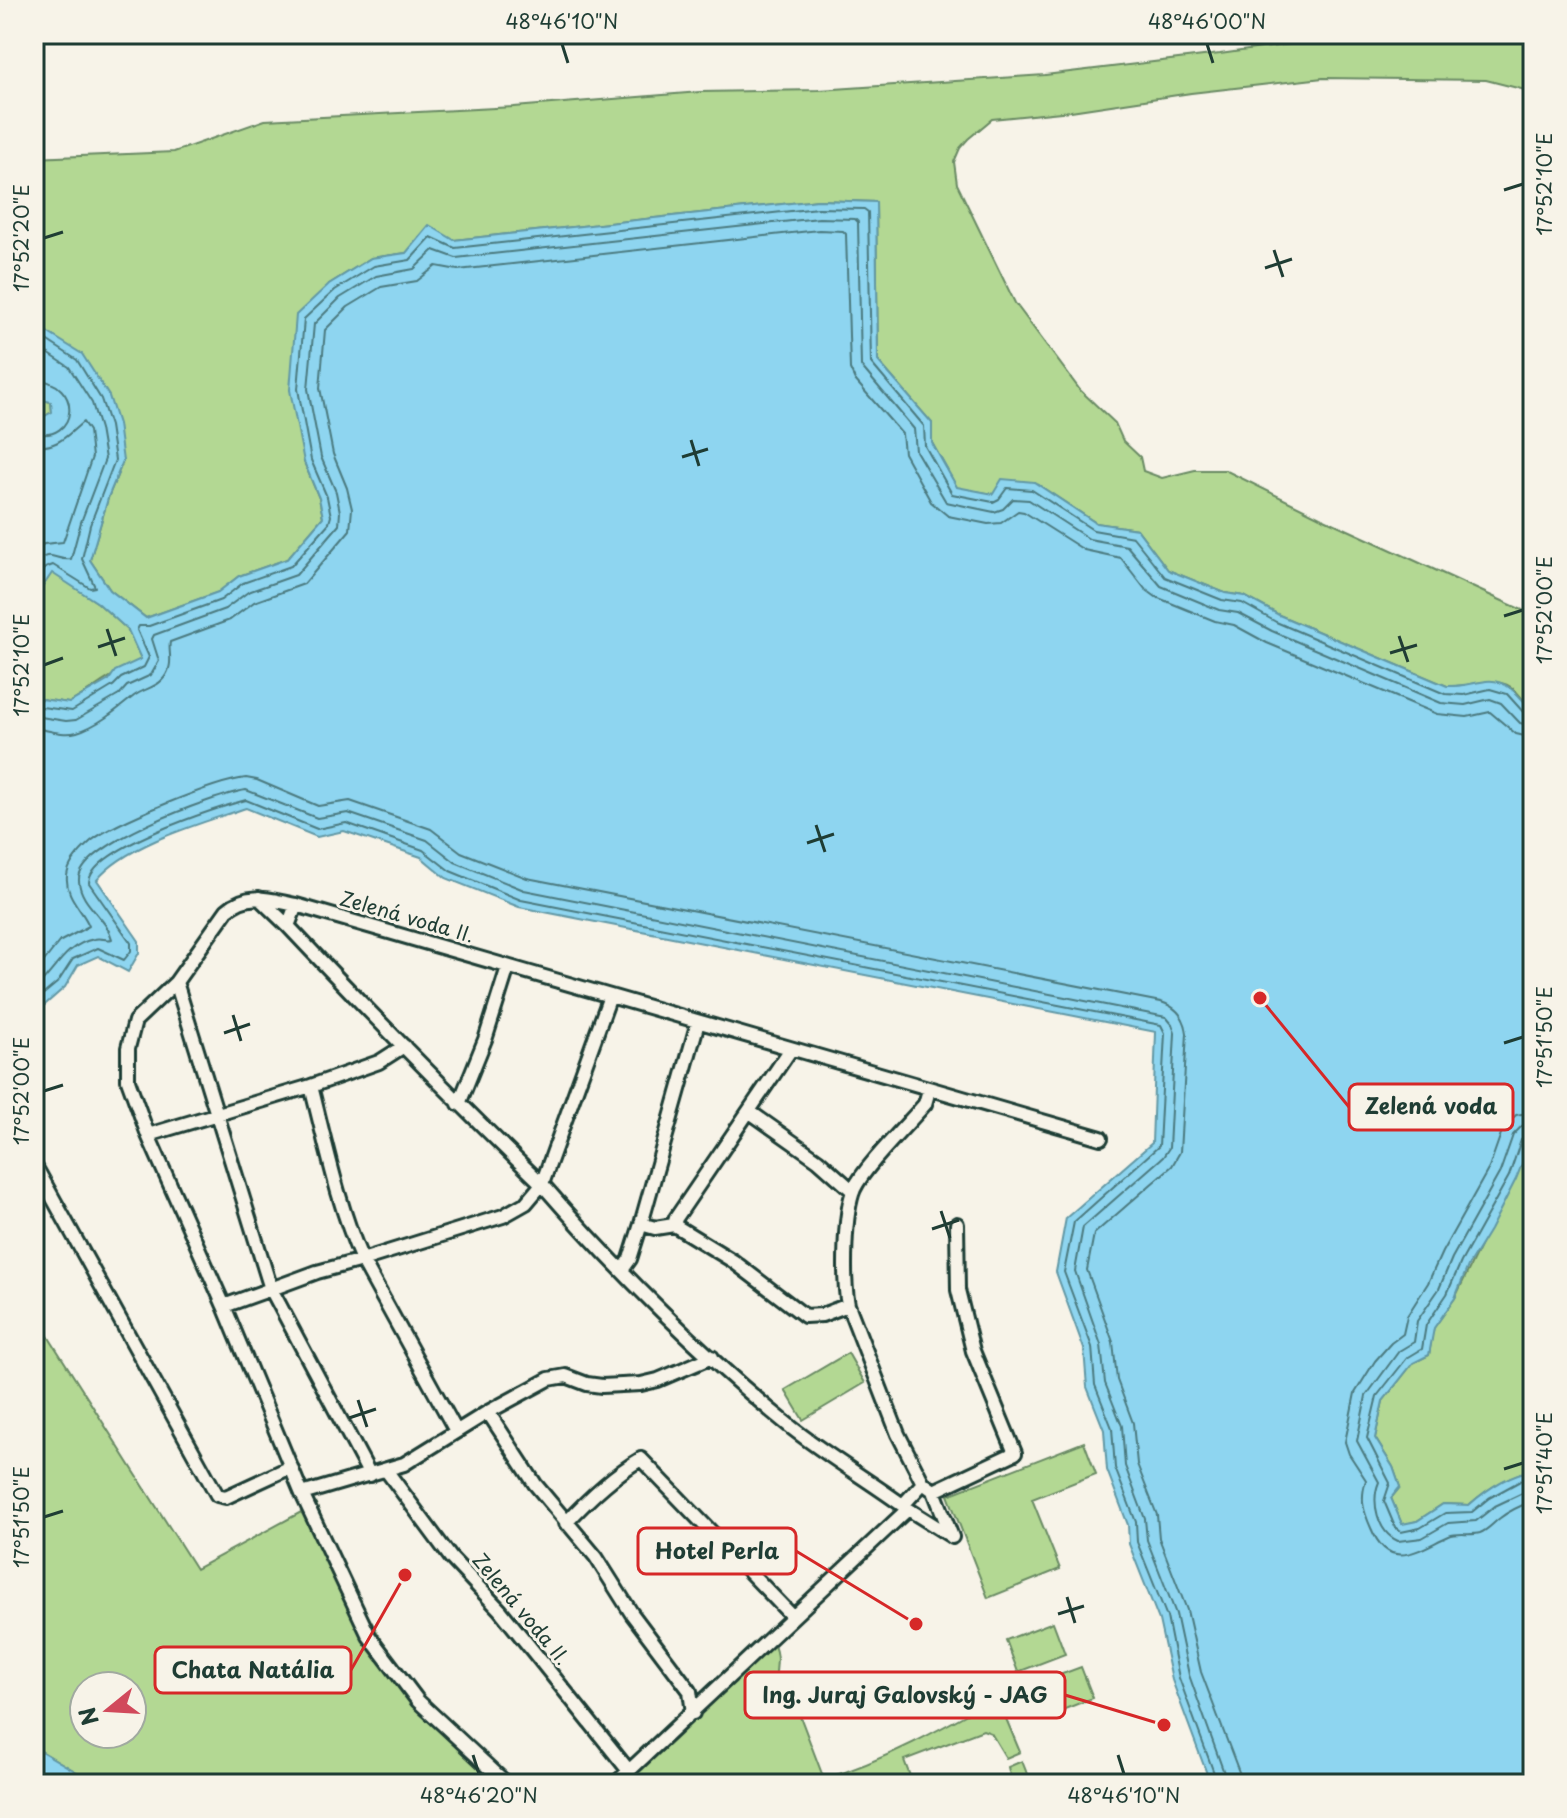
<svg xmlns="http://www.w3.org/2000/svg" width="1567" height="1818" font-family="'Playpen Sans',sans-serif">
<rect width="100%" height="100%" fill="#f7f3e8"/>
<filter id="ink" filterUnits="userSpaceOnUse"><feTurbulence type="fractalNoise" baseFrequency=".0125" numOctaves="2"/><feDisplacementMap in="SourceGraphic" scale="16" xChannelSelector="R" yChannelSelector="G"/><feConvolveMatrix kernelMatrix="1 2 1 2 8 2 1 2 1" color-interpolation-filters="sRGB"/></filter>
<g filter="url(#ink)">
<path fill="#b3d893" stroke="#698a64" stroke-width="2" fill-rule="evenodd" d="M1360,34H1515L1533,40V92L1486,80L1323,78L1191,93L1071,111L992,119L968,139L960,148L954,162L957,184L1015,303L1080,390L1115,423L1123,441L1140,457L1143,471L1162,478L1195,470H1225L1320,517L1533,615V712C1526,704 1519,692 1511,687C1491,675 1469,688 1447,686L1279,615L1244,596L1225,593L1168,570L1137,529L1096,523L1034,482L993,494L957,488L932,443V423L878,361L876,202L818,200L454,240L406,253L371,258L329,284L304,462L319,498L323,517L287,559L239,576L219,592L146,618L110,590L90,560L109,495L123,461L34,324V158L174,152L265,120L514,107L700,92L819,90L1045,75L1220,54Z
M34,392L39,399L51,402L52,412L43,417L34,414Z
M52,572L98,603L128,630L142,660C115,671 94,689 69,703L34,698V592L41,589Z
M1533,1137V1470C1509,1475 1487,1489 1469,1505L1443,1504L1417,1521L1402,1525L1391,1498L1400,1487L1393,1467L1375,1438L1383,1401L1413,1363L1429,1355L1433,1329L1455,1298Z
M34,1314L196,1569L316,1504L343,1571L400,1673L476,1749L519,1784H97L34,1747ZM84,1686H132V1734H84Z
M848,1353L865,1383L803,1420L785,1390Z
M1084,1442L1096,1474L1032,1499L1060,1569L988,1598L948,1495Z
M1053,1622L1065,1654L1018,1672L1006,1640Z
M774,1645C778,1656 777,1661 776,1672C775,1680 782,1690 785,1698L792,1695L824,1779C886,1760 941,1729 997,1697L1020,1752L1006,1758L991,1733L983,1730L904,1760L913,1784H624C641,1769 659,1754 675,1739C709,1707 737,1672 774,1645Z
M1081,1667L1093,1698L1047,1716L1035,1684Z
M1022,1761L1031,1784H1012L1008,1767Z"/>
<path fill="#8ed5f0" stroke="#6298a5" stroke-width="2" d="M818,200L876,202L878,361L932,423V443L957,487L993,494L1002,479L1034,482L1096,523L1137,529L1168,570L1225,593L1244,596L1279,615L1447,686C1462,687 1472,683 1486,681C1507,678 1521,698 1533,712V1137L1516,1179L1490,1230L1468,1266L1455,1298L1434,1328L1429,1355L1413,1363L1383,1401L1375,1438L1393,1467L1400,1487L1391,1498L1402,1524L1417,1521L1443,1504L1469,1505C1487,1489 1509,1474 1533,1470V1784H1212L1210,1782L1172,1680L1159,1620L1129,1544L1128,1525L1107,1470L1104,1430L1087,1387L1084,1349L1056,1272L1066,1218L1152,1143L1156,1032L519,907L446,878L421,857L344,831L317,837L246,808C202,823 126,844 97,880L139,941V953L128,972L98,956L78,965L65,987L39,1010H34V698L69,703L109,680L115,671L141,659L128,630L98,603L52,573L41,589L34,592V414L43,417L52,412L51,402L39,399L34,392V324L82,354L109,396L118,424L123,461L109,495L90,560L110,590L146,618L218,592L239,576L287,559L323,517L319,498L304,462L290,390L296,315L329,284L371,258L406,253L429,225L454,240Z
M34,1747L97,1784H34Z"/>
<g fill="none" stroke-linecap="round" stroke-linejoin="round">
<path stroke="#4b7a7f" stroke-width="2" d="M34,332L77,360L101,399L110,426L115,460L90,525L82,559L95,587L90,588L53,565L45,568L34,584
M34,344L69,367L92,403L100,429L105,459L81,522L71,559C56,562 49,546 34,566
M34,379C85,382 77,444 34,433
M34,446C58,449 68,434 83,422L89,431L92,457L63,542L44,544L34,549
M34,706L72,711L113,686L121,678L144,667L149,657L137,630L139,626H149L221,600L243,583L291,566L329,523L331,516L327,497L311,460L298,389L304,319L335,290L374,266L410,260L431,237L455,248L818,208L864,209L868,212L871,363L924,426L925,446L952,494L993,502L999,499L1007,488L1032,490L1093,530L1133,537L1165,577L1222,600L1242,603L1276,622L1445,694L1464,695L1490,689L1507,694L1525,714L1533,716
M34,716L66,721L76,720L119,695L127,686L151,675L159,661L152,639L154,635L225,609L248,592L296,575L339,525L340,512L336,492L321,457L308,389L314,324L340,298L376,276L414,269L434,250L456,258L819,218L855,219L858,222L861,366L914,429L916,451L946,502L994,512L1003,509L1013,499L1029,500L1089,539L1127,546L1161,586L1219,610L1238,613L1272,631L1441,703L1465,705L1490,699L1501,703L1520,723L1533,726
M34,728C47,730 64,736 77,732C98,726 118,709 134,696C146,687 161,688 168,671C173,661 168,651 170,642L230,620L254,602L304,584L350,530L352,509L347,488L333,454L320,388L325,330L348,307L381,287L417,281L436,266L458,270L819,230L843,231L846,234L850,369L855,380L902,434L904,453L931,502L948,516L988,524L1001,523L1018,511L1024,512L1084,550L1121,558L1145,589L1156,597L1215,621L1234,625L1267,643L1437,714L1467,717L1490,712L1516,734L1533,738
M34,974L59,942L89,926C83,910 65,897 67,876C68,863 81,850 91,841C115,822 216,781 246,778L257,780L318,806L350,801L431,829L461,852L527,878L1161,1002C1177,1007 1185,1017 1187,1033L1180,1152L1172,1166L1094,1234L1087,1270L1113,1342L1117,1380L1133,1423L1137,1464L1157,1515L1159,1538L1187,1610L1201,1672L1239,1772L1240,1784
M34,990C55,972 64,945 94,939C101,937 106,941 112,939C107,918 80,904 79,881C76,845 215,795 246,790L317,818L348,813L427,840L455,862L524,890L1166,1017L1172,1024L1175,1033L1169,1148L1163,1157L1083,1227L1075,1271L1101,1345L1105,1383L1122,1426L1125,1466L1145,1519L1147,1540L1176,1614L1189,1675L1228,1784
M34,1002L58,982L73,959L98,948L124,960L131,951V943L89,883C89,849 216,808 246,800L317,829L346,823L423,850L450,871L521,900L1161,1025L1165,1033L1159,1146L1074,1222L1064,1272L1092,1347L1095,1385L1112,1428L1115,1468L1136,1522L1137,1542L1167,1617L1179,1678L1218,1784
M1533,1112L1516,1115L1503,1128L1489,1168L1442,1252L1428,1283L1407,1316L1403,1334L1391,1343L1375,1361L1355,1393L1345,1442L1349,1454L1366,1480C1360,1499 1363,1510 1371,1528C1390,1574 1419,1549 1449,1536C1458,1532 1470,1536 1480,1533C1488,1530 1493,1523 1500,1518C1509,1511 1522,1505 1533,1501
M1533,1124L1522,1126L1513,1135L1500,1172L1452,1258L1439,1289L1417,1321L1414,1342L1399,1351L1366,1396L1357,1441L1379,1482C1371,1501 1377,1532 1398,1541L1422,1538L1448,1523L1476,1521L1495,1506L1533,1488
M1533,1134L1526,1135L1521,1140L1509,1176L1461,1262L1447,1294L1426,1325L1422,1349L1407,1358L1377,1396L1367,1438L1390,1483L1384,1501L1395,1527L1401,1532L1420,1528L1445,1513L1472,1512L1489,1498L1522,1480L1533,1478"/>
<defs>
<path id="street" d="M259,898L288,926
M296,905L288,926C371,1014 455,1100 542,1184L526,1203L503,1216L362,1260C338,1205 326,1145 311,1086L379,1062L404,1046
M176,982L271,1289L224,1306
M610,996L542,1184C615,1268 705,1358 792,1428C829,1457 870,1481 908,1509
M929,1090L925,1104C907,1125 865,1166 854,1189C844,1212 843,1280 848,1305L898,1434L923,1483L934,1491L952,1537
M459,1104L486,1037L508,967
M750,1112L818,1160L853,1191
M148,1135L311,1086
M34,1164L217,1495L226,1497L291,1467
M641,1224L655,1228L674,1225L676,1218L791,1049
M674,1225L733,1261L805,1316L822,1315L848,1305
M622,1270L630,1259L641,1224L698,1022
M488,1412L535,1484L596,1557L632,1614L690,1691L693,1713
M386,1470L451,1558L500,1610L629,1771
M370,1475L271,1289L317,1272L362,1260L456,1431
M934,1491L1015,1453L973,1351L958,1290L957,1224
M302,1494L404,1464L488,1412L549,1379L566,1376L587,1384L602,1386L641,1384L658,1380L712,1357
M903,1505L923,1483
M566,1523C588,1499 612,1476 641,1459L792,1616
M507,1784L418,1701L369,1636L302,1494L224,1306L148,1135L128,1080V1048L135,1021L176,982L227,910C249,891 270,900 296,905L1101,1138
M615,1784L908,1509L951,1536"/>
</defs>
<use href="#street" stroke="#1f3d34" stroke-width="18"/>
<use href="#street" stroke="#f7f3e8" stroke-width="12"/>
</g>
</g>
<path fill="none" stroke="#1f3d34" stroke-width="3" d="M562,44L568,63M1207,44L1213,63M1504,190L1523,184M44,238L63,232M1274,250L1283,277M1265,268L1292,259M691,440L699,466M682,457L708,449M1504,616L1523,610M107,629L116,656M1399,636L1408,662M98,647L125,638M1390,653L1417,645M44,665L63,658M816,825L825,852M807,843L834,834M233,1015L241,1041M224,1033L250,1024M1504,1043L1523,1037M44,1091L63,1085M941,1211L950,1238M932,1229L959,1220M358,1400L367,1427M349,1418L376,1409M1504,1469L1523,1463M44,1517L63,1511M1067,1597L1075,1623M1058,1614L1084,1606M473,1755L479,1774M1118,1755L1124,1774"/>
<g text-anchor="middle" stroke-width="6" stroke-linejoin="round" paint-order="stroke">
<g font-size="20" fill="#1f3d34" stroke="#f7f3e8">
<text transform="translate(407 917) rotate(16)" y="7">Zelená voda II.</text>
<text transform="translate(521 1609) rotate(50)" y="7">Zelená voda II.</text>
</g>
</g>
<path fill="none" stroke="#d62828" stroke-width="3" d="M1260 998L1349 1107M916 1624L796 1551M405 1575L351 1670M1164 1725L1065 1695"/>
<g fill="#d62828" stroke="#f7f3e8" stroke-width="3">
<circle cx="1260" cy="998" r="8"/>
<circle cx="916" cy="1624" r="8"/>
<circle cx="405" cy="1575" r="8"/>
<circle cx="1164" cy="1725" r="8"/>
</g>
<g fill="#f7f3e8" stroke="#d62828" stroke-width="3">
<rect x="1349" y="1084" width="164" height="46" rx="8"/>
<rect x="638" y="1528" width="158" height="46" rx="8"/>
<rect x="155" y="1647" width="196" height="46" rx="8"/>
<rect x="745" y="1672" width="320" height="46" rx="8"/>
</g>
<g font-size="22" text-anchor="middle" font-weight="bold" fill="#1f3d34">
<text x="1431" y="1114">Zelená voda</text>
<text x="717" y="1559">Hotel Perla</text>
<text x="253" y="1678">Chata Natália</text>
<text x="905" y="1703">Ing. Juraj Galovský - JAG</text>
</g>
<rect width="1567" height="1818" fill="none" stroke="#f7f3e8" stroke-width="88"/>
<g transform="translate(108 1710) rotate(252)"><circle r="38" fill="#f7f3e8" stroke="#a1aaa0" stroke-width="2"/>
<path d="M0-6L14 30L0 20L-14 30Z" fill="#d1495b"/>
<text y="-12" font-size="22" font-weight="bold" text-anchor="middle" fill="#1f3d34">N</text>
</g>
<rect x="44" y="44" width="1479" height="1730" fill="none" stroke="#1f3d34" stroke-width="3"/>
<g font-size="20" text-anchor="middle" fill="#1f3d34">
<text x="562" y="29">48°46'10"N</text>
<text x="1207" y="29">48°46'00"N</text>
<text transform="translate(1545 184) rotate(-90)" y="7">17°52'10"E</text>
<text transform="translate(22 238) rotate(-90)" y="7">17°52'20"E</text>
<text transform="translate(1545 610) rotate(-90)" y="7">17°52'00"E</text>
<text transform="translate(22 665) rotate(-90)" y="7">17°52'10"E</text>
<text transform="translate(1545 1037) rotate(-90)" y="7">17°51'50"E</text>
<text transform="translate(22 1091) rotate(-90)" y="7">17°52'00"E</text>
<text transform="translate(1545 1463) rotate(-90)" y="7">17°51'40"E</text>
<text transform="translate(22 1517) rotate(-90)" y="7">17°51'50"E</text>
<text x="479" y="1803">48°46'20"N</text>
<text x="1124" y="1803">48°46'10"N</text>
</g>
</svg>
